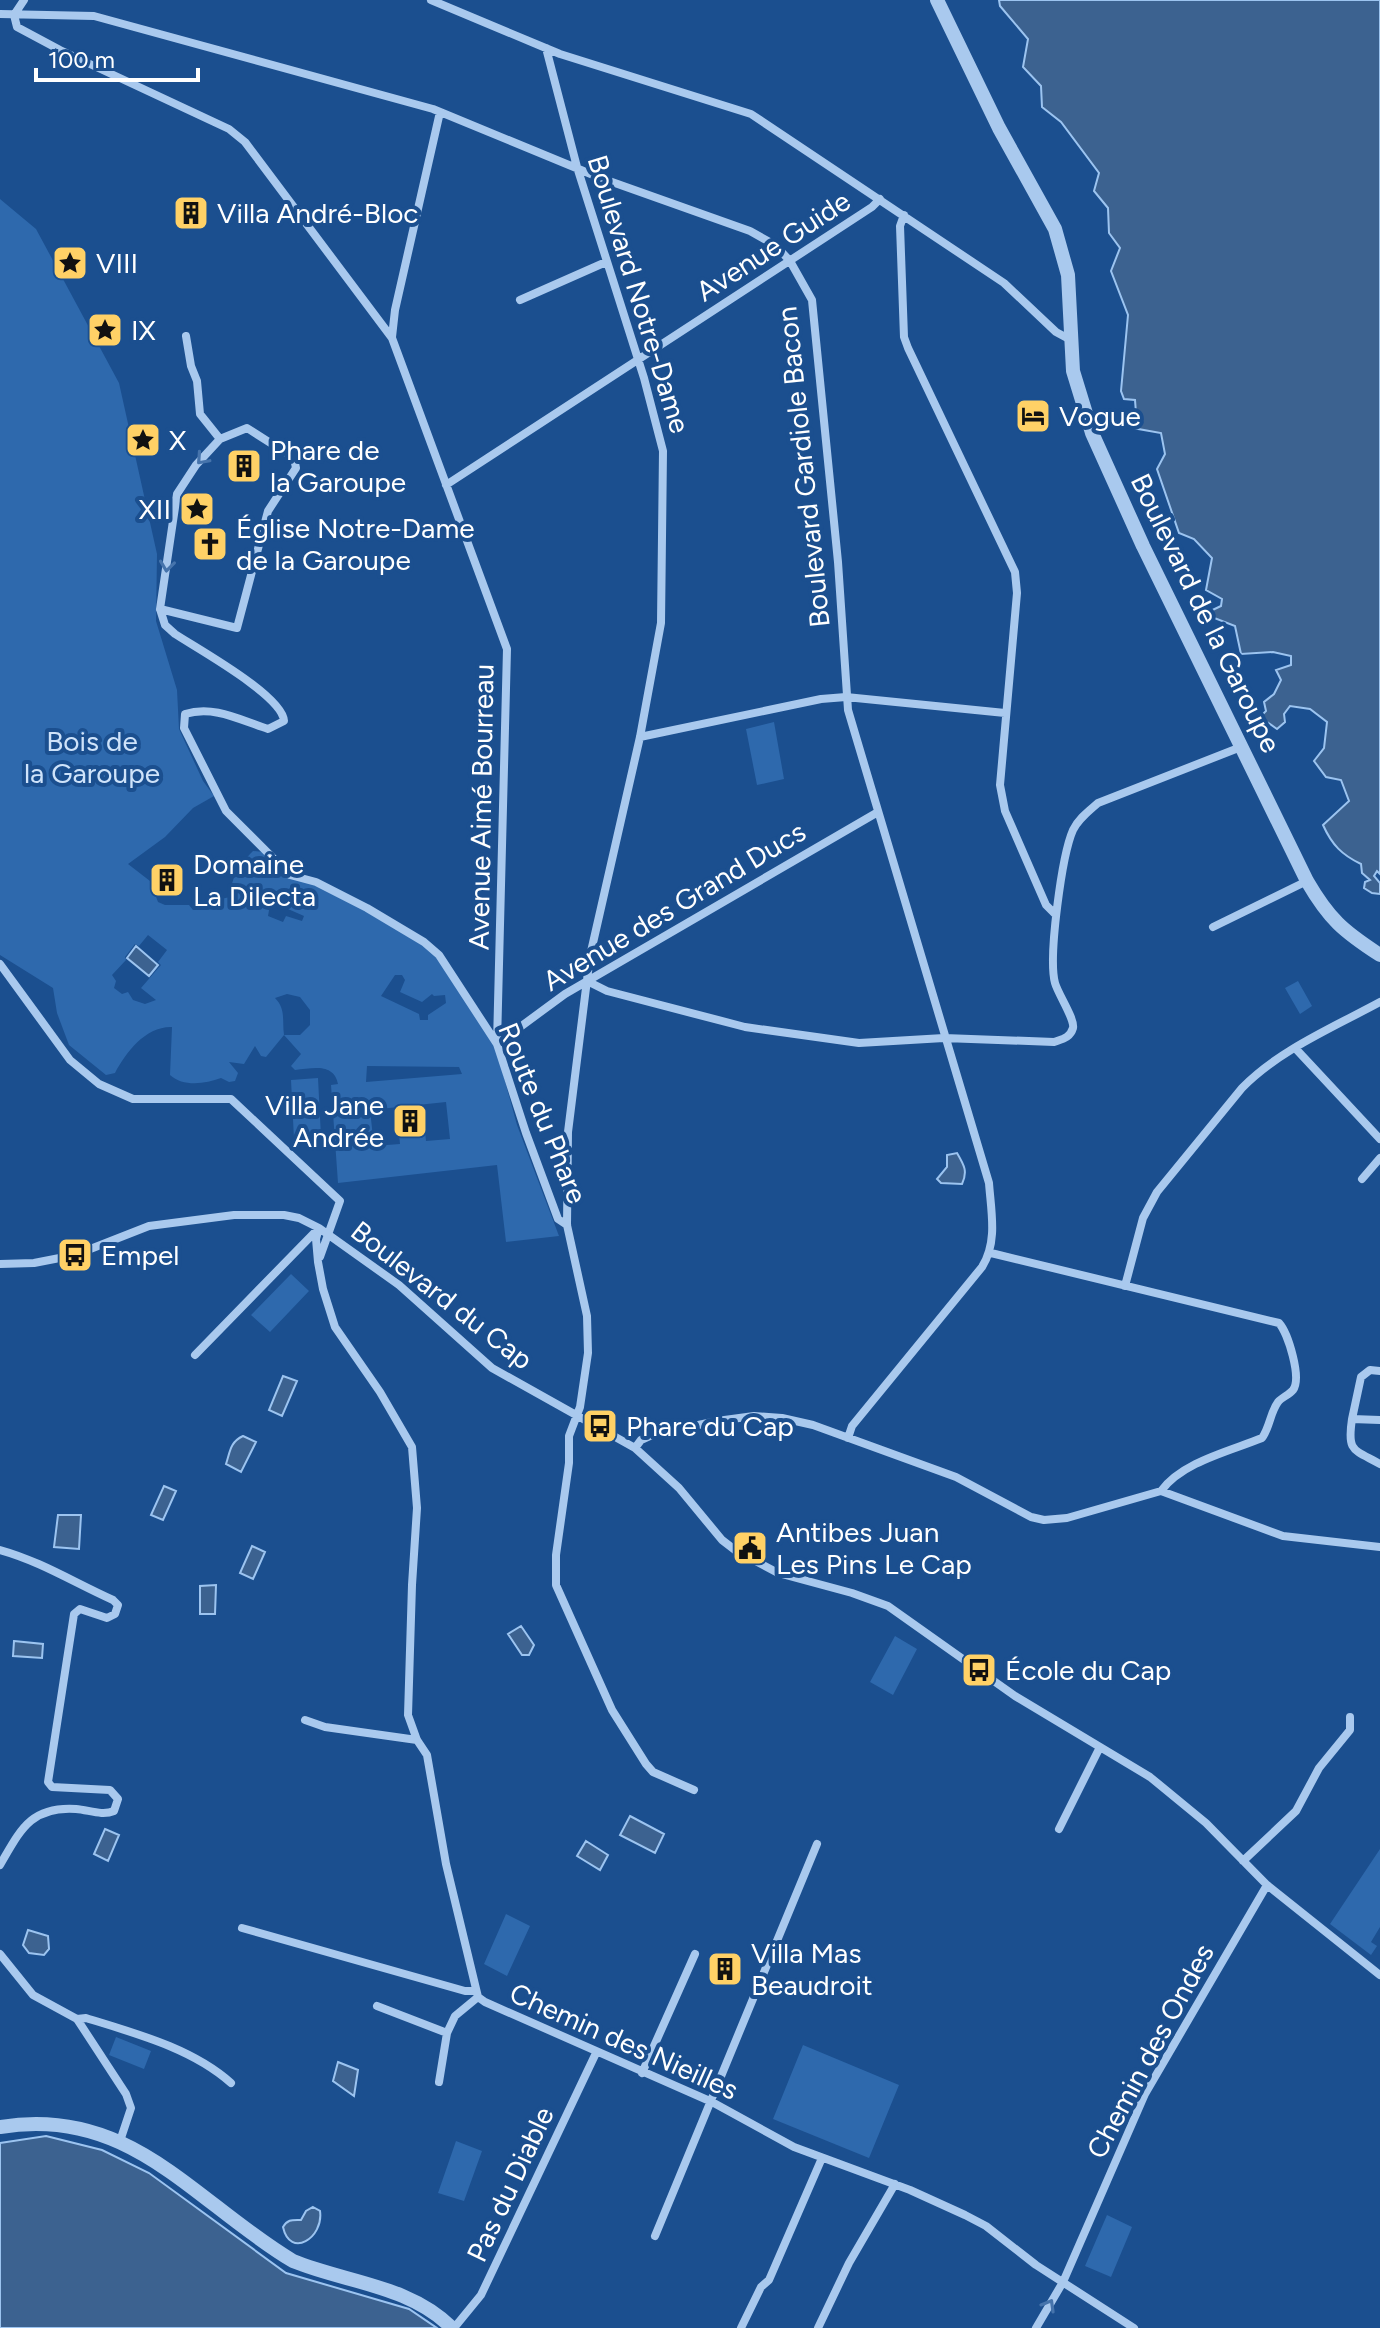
<svg xmlns="http://www.w3.org/2000/svg" width="1380" height="2328" font-family="Figtree,sans-serif">
<rect width="100%" height="100%" fill="#1b4f8f"/>
<path fill="#2e69ad" fill-rule="evenodd" d="M0,199L36,229L119,383L157,554L156,621L177,690L179,729L203,781L214,796L193,808L165,837L128,864L150,881L158,902L165,905H189L193,910L200,909L203,903L230,897C232,876 238,866 253,851L264,852L290,875L316,882L439,954L495,1045L517,1125L559,1236L506,1242L497,1165L338,1183L331,1085L338,1084C334,1063 313,1068 295,1070L291,1066L301,1054L284,1035L266,1057L261,1056L255,1046L244,1064L229,1062L238,1073L235,1081L229,1082L221,1078C205,1084 183,1087 170,1075L172,1027C146,1026 126,1052 115,1073L106,1075L69,1045L57,1013L53,988L0,955ZM284,897L289,902L288,909L304,916L302,921L286,916L283,922L268,916L271,899ZM148,935L167,950L158,962L161,965L141,988L156,1000L145,1004L133,1000L128,992L122,994L114,988L116,981L112,975L126,960L125,957L135,944L139,946ZM395,975H402L405,980L400,992L422,1002L432,994L434,996L445,995L446,1003L428,1015V1020H420L419,1014L381,996ZM287,994L300,997L310,1010V1025L300,1035H284C282,1020 286,1009 275,998ZM367,1066L459,1067L462,1074L366,1082ZM446,1102L450,1139L426,1141L425,1131L399,1134L400,1144L374,1146L370,1110Z
M774,722L784,779L757,785L746,729Z
M1298,981L1312,1006L1300,1014L1285,988Z
M318,1078L321,1137L294,1139L291,1080Z
M291,1274L309,1291L270,1332L251,1315Z
M895,1636L917,1649L893,1695L870,1682Z
M1380,1849V1927L1371,1942L1377,1946L1371,1955L1330,1924Z
M506,1914L530,1926L507,1976L484,1964Z
M116,2037L151,2051L144,2069L109,2055Z
M803,2045L899,2085L869,2158L773,2119Z
M456,2141L482,2151L464,2201L438,2193Z
M1107,2215L1132,2227L1111,2277L1085,2266Z"/>
<path fill="#3c6290" stroke="#9cc4f0" stroke-width="2" d="M999,0H1380V874L1377,871L1374,876L1380,883V894L1372,893L1364,888L1365,882L1370,880L1362,873L1361,864C1342,855 1332,845 1323,825L1349,801L1341,780L1326,777L1314,761L1324,748L1327,722L1310,709L1290,706L1284,714L1285,722L1277,729L1260,717L1266,711L1264,702L1274,694L1281,680L1276,670L1291,665V656L1273,652L1241,654L1235,626L1204,614L1221,606L1222,599L1206,590L1212,558L1194,539L1179,533L1157,469L1165,454L1161,433L1133,428L1130,419L1136,413L1135,400L1124,399L1121,391L1128,315L1111,271L1120,248L1109,233L1108,208L1094,191L1099,173L1061,122L1042,107L1041,86L1023,67L1028,39L1000,6Z
M136,946L158,965L149,976L127,958Z
M957,1153C964,1165 968,1171 962,1184L941,1183L937,1179L947,1167V1155Z
M283,1376L297,1381L282,1416L269,1410Z
M243,1436L256,1442L241,1472L226,1464C230,1452 230,1442 243,1436Z
M164,1486L176,1491L163,1520L151,1515Z
M58,1515H81L79,1549L54,1547Z
M252,1546L265,1552L253,1579L240,1573Z
M216,1585L215,1614H200V1586Z
M521,1626L534,1645L529,1655H522L508,1634Z
M14,1641L43,1644L42,1658L13,1656Z
M630,1816L664,1834L655,1853L620,1835Z
M105,1829L119,1835L108,1861L94,1854Z
M586,1841L608,1855L600,1870L577,1856Z
M28,1930L48,1936L49,1949L44,1955L29,1953L23,1945Z
M338,2062L358,2070L354,2096L333,2081Z
M46,2136L102,2150L149,2173L286,2273L409,2309L437,2328H0V2143Z
M313,2207L320,2211C324,2238 290,2259 283,2227C288,2219 292,2220 301,2220L306,2211Z"/>
<g fill="none" stroke-linecap="round" stroke-linejoin="round">
<path stroke="#a9c9ee" stroke-width="8" d="M24,0L14,15L17,27L60,50L229,129L245,142L392,338L507,649L497,1043
M431,0L560,54L751,114L1004,283L1056,332L1069,339
M0,14L94,16L433,109L598,177L750,231L775,245L790,261L812,300L838,562L848,710L989,1183C991,1211 998,1242 982,1267L852,1426L848,1438
M546,48L577,167L644,378L663,451L661,623L640,737L590,956L568,1132L567,1225L587,1316L588,1353L580,1407L569,1436V1463L556,1555V1585L612,1710L646,1764L653,1772L694,1790
M904,215L900,226L904,337L908,348L1015,572L1017,593L1000,785L1005,811L1046,905L1056,915
M520,300L606,262
M186,336L191,366L197,381L200,414L220,439
M392,337L395,310L440,112
M446,485L872,207L880,199
M160,609L237,628L268,511L296,468L294,458L247,428L220,439L196,465L177,494L160,609L165,625L175,634C198,649 283,696 284,721L268,729C240,720 214,705 185,714L184,728L226,811L290,875L316,882L367,908L424,942L439,955L497,1044L526,1133L558,1219L567,1225
M640,737L821,699L846,697L1005,713
M1213,927L1307,881
M0,964L70,1060L99,1084L133,1099H231L340,1201L320,1257
M587,981L607,991L745,1027L859,1043L944,1038L1054,1042C1062,1039 1070,1038 1073,1028C1075,1019 1058,994 1055,983C1048,957 1062,855 1073,830C1079,818 1089,811 1098,803L1241,747
M497,1044L565,994L878,812
M1296,1049L1380,1139
M1362,1179L1380,1158
M319,1228L316,1239L318,1262L323,1289L335,1327L380,1392L412,1447L417,1508L412,1585L408,1715L417,1740L427,1755L446,1864L478,1997L485,2002L712,2102L794,2147L910,2190L965,2215L986,2226L1036,2265L1134,2328
M991,1253L1279,1323C1288,1333 1302,1378 1293,1390C1289,1395 1282,1397 1278,1402C1270,1413 1270,1427 1262,1438C1230,1451 1182,1462 1161,1491
M0,1264L34,1263L75,1255L149,1226L234,1215H284L299,1218L319,1228L399,1285L492,1368L635,1448L679,1488L722,1540L735,1550L778,1573L852,1593L888,1606L1015,1696L1150,1777L1206,1823L1267,1885L1380,1975
M1125,1286L1143,1218L1157,1192L1242,1088C1279,1050 1334,1027 1380,1002
M195,1355L317,1230
M1352,1419L1361,1377L1370,1370L1380,1371
M1380,1420L1352,1419C1347,1452 1353,1449 1380,1464
M635,1448L641,1440L652,1435L717,1421L754,1416L782,1418L813,1425L956,1477L1031,1517L1044,1520L1067,1518L1161,1491L1283,1536L1380,1547
M0,1550C40,1561 75,1583 113,1600L118,1605L115,1614L107,1618L80,1609L74,1614L48,1782L52,1787L110,1790L118,1799L114,1811C102,1816 89,1810 76,1809C30,1806 20,1831 0,1865
M305,1720L325,1727L417,1740
M1059,1829L1100,1747
M1243,1861L1296,1811L1319,1768L1350,1730V1717
M242,1928L465,1991H475
M0,1954L33,1995L77,2019L126,2094L131,2108L120,2141
M377,2006L447,2033L455,2016L478,1997
M77,2019L86,2018C134,2033 192,2048 231,2083
M642,2073L695,1954
M439,2082L447,2033
M655,2236L817,1844
M454,2328L481,2295L596,2053
M741,2328L761,2287L769,2280L822,2158
M818,2328L849,2263L895,2184
M1036,2328L1063,2282L1145,2094L1267,1885"/>
<path stroke="#a9c9ee" stroke-width="14" d="M937,0L999,128L1055,229L1068,275L1073,371L1092,433L1143,546L1307,881C1329,919 1343,931 1380,955
M0,2127C130,2105 194,2202 293,2261C347,2283 409,2285 452,2328"/>
</g>
<defs><path id="oneway-chevron" d="M-2-3.5L2.5 0L-2 3.5" fill="none" stroke-width="1.6" stroke-linecap="round" stroke-linejoin="round" transform="scale(2)"/></defs>
<g stroke="#4674ac">
<use href="#oneway-chevron" transform="translate(202 459) rotate(132)"/>
<use href="#oneway-chevron" transform="translate(167 566) rotate(97)"/>
<use href="#oneway-chevron" transform="translate(1049 2305) rotate(-60)"/>
</g>
<defs>
<symbol id="building-square" viewBox="-11 -11 22 22"><rect x="-9" y="-9" width="18" height="18" rx="4" fill="#ffd166" stroke="#1b4f8f"/><path d="M-4-6H4V6H1V3H-1V6H-4ZM-2.5-4.3h1.7v1.8h-1.7ZM.8-4.3h1.7v1.8H.8ZM-2.5-1h1.7V.8h-1.7ZM.8-1h1.7V.8H.8Z" fill="#111"/></symbol>
<symbol id="sight-square" viewBox="-11 -11 22 22"><rect x="-9" y="-9" width="18" height="18" rx="4" fill="#ffd166" stroke="#1b4f8f"/><path d="M0-6L1.8-2.2L6-1.7L2.9 1.2L3.7 5.4L0 3.3L-3.7 5.4L-2.9 1.2L-6-1.7L-1.8-2.2Z" fill="#111"/></symbol>
<symbol id="hotel-square" viewBox="-11 -11 22 22"><rect x="-9" y="-9" width="18" height="18" rx="4" fill="#ffd166" stroke="#1b4f8f"/><path d="M-6-4.5h1.5V1H6V5H4.5V3h-9V5H-6ZM-4 0a1.8 1.8 0 1 1 3.6 0ZM.5 0V-2.5h3Q6-2.5 6 0Z" fill="#111"/></symbol>
<symbol id="church-square" viewBox="-11 -11 22 22"><rect x="-9" y="-9" width="18" height="18" rx="4" fill="#ffd166" stroke="#1b4f8f"/><path d="M-1.2-6h2.4v3.5h3.3v2.4h-3.3V6h-2.4V-.1h-3.3v-2.4h3.3Z" fill="#111"/></symbol>
<symbol id="bus-square" viewBox="-11 -11 22 22"><rect x="-9" y="-9" width="18" height="18" rx="4" fill="#ffd166" stroke="#1b4f8f"/><path d="M-5-6H5V4H4V6H2V4H-2V6H-4V4H-5ZM-3.5-4V0h7V-4ZM-3.5 1.2v1.5H-2V1.2ZM2 1.2v1.5H3.5V1.2Z" fill="#111"/></symbol>
<symbol id="civic-square" viewBox="-11 -11 22 22"><rect x="-9" y="-9" width="18" height="18" rx="4" fill="#ffd166" stroke="#1b4f8f"/><path d="M-.6-6.5H3V-4.5H.6V-3L4-1V1h2V6H-6V1h2V-1L-.6-3ZM-1.2 2.5V6h2.4V2.5Z" fill="#111"/></symbol>
</defs>
<g fill-rule="evenodd">
<use href="#building-square" x="171" y="193" width="40" height="40"/>
<use href="#sight-square" x="50" y="243" width="40" height="40"/>
<use href="#sight-square" x="85" y="310" width="40" height="40"/>
<use href="#hotel-square" x="1013" y="396" width="40" height="40"/>
<use href="#sight-square" x="123" y="420" width="40" height="40"/>
<use href="#building-square" x="224" y="446" width="40" height="40"/>
<use href="#sight-square" x="177" y="489" width="40" height="40"/>
<use href="#church-square" x="190" y="524" width="40" height="40"/>
<use href="#building-square" x="147" y="860" width="40" height="40"/>
<use href="#building-square" x="390" y="1101" width="40" height="40"/>
<use href="#bus-square" x="55" y="1235" width="40" height="40"/>
<use href="#bus-square" x="580" y="1406" width="40" height="40"/>
<use href="#civic-square" x="730" y="1528" width="40" height="40"/>
<use href="#bus-square" x="959" y="1650" width="40" height="40"/>
<use href="#building-square" x="705" y="1949" width="40" height="40"/>
</g>
<g text-anchor="middle" stroke-width="8" stroke-linejoin="round" paint-order="stroke">
<g font-size="28" fill="#fff" stroke="#1b4f8f" text-anchor="start">
<text x="217" y="223">Villa André-Bloc</text>
<text x="96" y="273">VIII</text>
<text x="131" y="340">IX</text>
<text x="1059" y="426">Vogue</text>
<text x="169" y="450">X</text>
<text x="270" y="460">Phare de<tspan x="270" dy="32">la Garoupe</tspan></text>
<text x="171" y="519" text-anchor="end">XII</text>
<text x="236" y="538">Église Notre-Dame<tspan x="236" dy="32">de la Garoupe</tspan></text>
<text x="193" y="874">Domaine<tspan x="193" dy="32">La Dilecta</tspan></text>
<text x="384" y="1115" text-anchor="end">Villa Jane<tspan x="384" dy="32">Andrée</tspan></text>
<text x="101" y="1265">Empel</text>
<text x="626" y="1436">Phare du Cap</text>
<text x="776" y="1542">Antibes Juan<tspan x="776" dy="32">Les Pins Le Cap</tspan></text>
<text x="1005" y="1680">École du Cap</text>
<text x="751" y="1963">Villa Mas<tspan x="751" dy="32">Beaudroit</tspan></text>
</g>
<g font-size="28" fill="#fff" stroke="#1b4f8f">
<text transform="translate(773 246) rotate(-33)" y="10">Avenue Guide</text>
<text transform="translate(639 294) rotate(73)" y="10">Boulevard Notre-Dame</text>
<text transform="translate(803 467) rotate(-96)" y="10">Boulevard Gardiole Bacon</text>
<text transform="translate(1206 613) rotate(64)" y="10">Boulevard de la Garoupe</text>
<text transform="translate(481 807) rotate(-89)" y="10">Avenue Aimé Bourreau</text>
<text transform="translate(674 906) rotate(-31)" y="10">Avenue des Grand Ducs</text>
<text transform="translate(543 1113) rotate(68)" y="10">Route du Phare</text>
<text transform="translate(442 1295) rotate(38)" y="10">Boulevard du Cap</text>
<text transform="translate(624 2041) rotate(24)" y="10">Chemin des Nieilles</text>
<text transform="translate(1150 2051) rotate(-62)" y="10">Chemin des Ondes</text>
<text transform="translate(510 2184) rotate(-65)" y="10">Pas du Diable</text>
</g>
<g font-size="28" fill="#cfe3fa" stroke="#1b4f8f">
<text x="92" y="751">Bois de<tspan x="92" dy="32">la Garoupe</tspan></text>
</g>
</g>
<path d="M36 68v12h162v-12" fill="none" stroke="#ffffff" stroke-width="4"/>
<text x="48" y="68" font-size="24" fill="#ffffff" stroke="#1b4f8f" stroke-width="6" paint-order="stroke">100 m</text>
</svg>
